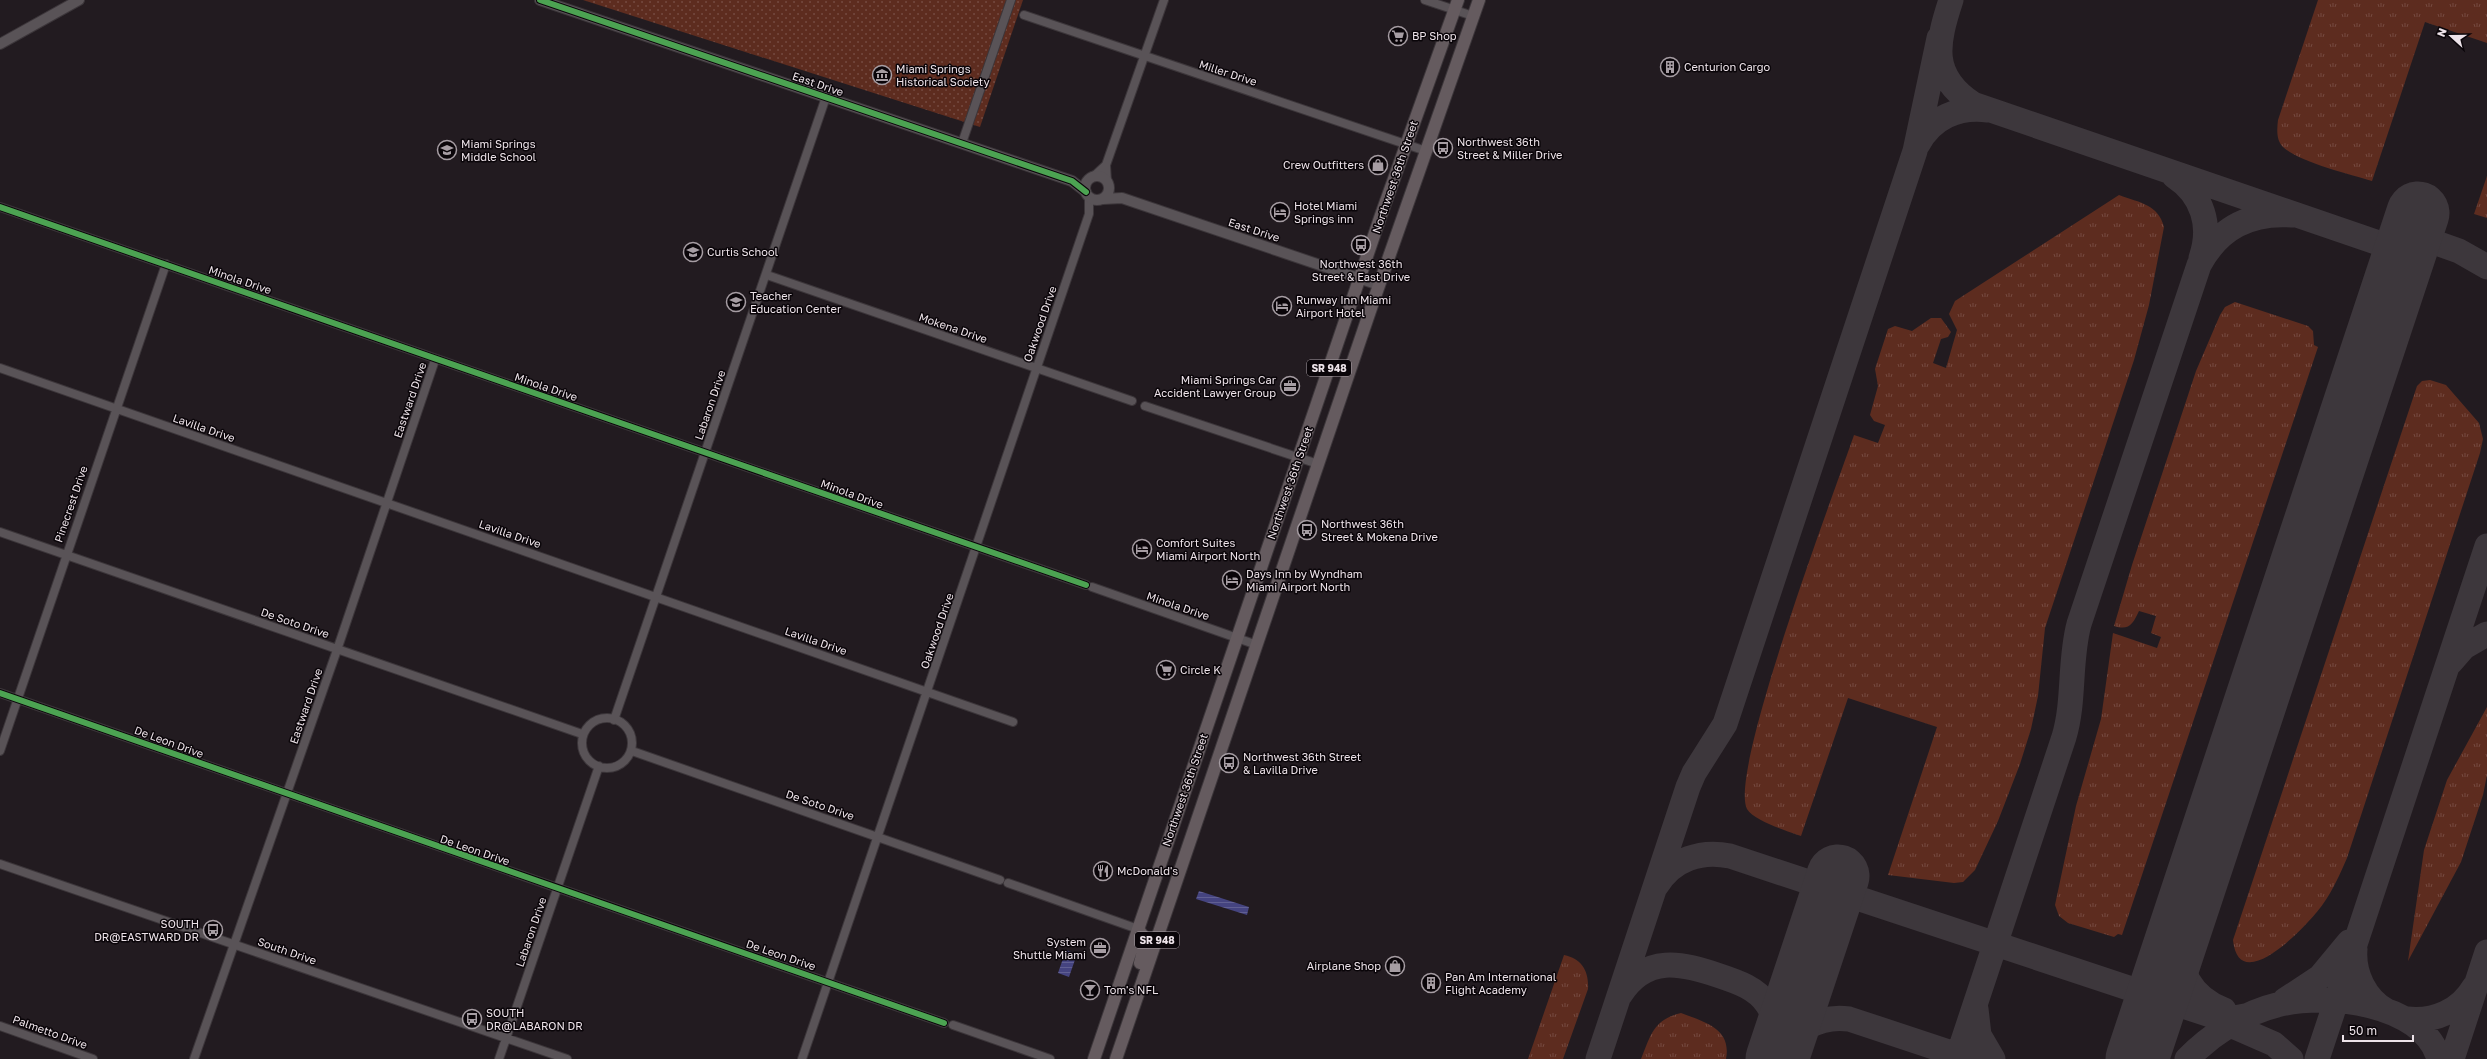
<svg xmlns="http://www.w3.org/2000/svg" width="2487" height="1059" font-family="'Golos Text',sans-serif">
<defs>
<pattern id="grass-tufts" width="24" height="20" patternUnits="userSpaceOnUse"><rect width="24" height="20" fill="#5d2c1f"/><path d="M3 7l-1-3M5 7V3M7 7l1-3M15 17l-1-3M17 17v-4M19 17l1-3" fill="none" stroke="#754a40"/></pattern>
<pattern id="park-dots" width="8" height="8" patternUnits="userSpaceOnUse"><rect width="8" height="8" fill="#5d2c1f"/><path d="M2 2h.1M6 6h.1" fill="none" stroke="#754a40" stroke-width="1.8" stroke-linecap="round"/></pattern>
<pattern id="water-rules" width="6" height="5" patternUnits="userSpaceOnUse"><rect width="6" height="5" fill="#454480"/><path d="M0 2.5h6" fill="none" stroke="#605f92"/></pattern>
</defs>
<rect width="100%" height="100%" fill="#221b20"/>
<path fill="url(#grass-tufts)" d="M2318,0H2487V43L2425,22L2372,181C2349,174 2299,162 2283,147C2276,140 2277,129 2278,120Z
M2487,176V218L2474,214Z
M2119,195C2140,203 2158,204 2164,227L2149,305L2134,360L2045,628L2038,696L2031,729L2020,764L1998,821L1975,870L1963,882L1954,883L1888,875L1937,727L1848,698L1801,836C1788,831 1754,821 1747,809C1728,772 1836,488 1854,435L1878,443L1885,425L1874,421L1870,415L1878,386L1875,369L1888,329L1895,326L1912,331L1931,318H1941L1951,332L1948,337L1941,339L1933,363L1946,368L1957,330L1949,314L1955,301Z
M2235,302L2308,326L2313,331L2314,345L2318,347L2122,935L2118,934L2114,937L2068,923L2059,916L2055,905L2076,806L2101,719L2113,633L2157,648L2161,637L2151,633L2156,616L2139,611C2133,624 2129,631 2114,626L2132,565L2196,371L2220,315L2225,307Z
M2430,380L2446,385L2479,423L2483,439L2480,453L2347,858C2340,874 2333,890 2323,904C2309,924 2239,999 2233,940L2417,386L2422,381Z
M2487,707V775L2483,795L2461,862L2408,961L2424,850L2447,780Z
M1564,955C1582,959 1589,971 1588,989L1563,1059H1528Z
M1681,1013C1704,1022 1732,1028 1726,1059H1641C1651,1035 1653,1020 1681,1013Z"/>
<path fill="url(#park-dots)" d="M583,0H1023L980,127Z"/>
<path fill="url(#water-rules)" d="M1199,891L1249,907L1247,915L1196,899Z
M1066,950L1077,954L1069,977L1058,973Z"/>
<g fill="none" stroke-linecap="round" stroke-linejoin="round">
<path stroke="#3d373c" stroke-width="25" d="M1951,0C1937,43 1929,75 1973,104L2405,252
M1918,144C1932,118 1958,106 1988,110
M2174,176C2203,195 2212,226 2201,258
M2411,234L2459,251L2487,267
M2451,662L2464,647L2487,634
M1657,885C1673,859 1701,850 1730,856L2210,1015L2229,1019L2250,1015
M2178,935C2178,970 2190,997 2224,1010
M2355,949C2353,973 2365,999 2387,1011
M1620,995C1646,954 1682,963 1720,976C1738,982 1756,988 1767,1004C1778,1020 1780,1040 1777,1059
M2285,1000L2320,977L2349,942
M1976,1009L1979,1035L1993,1059
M2407,1019C2434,1022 2460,1011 2474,987
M2219,1020L2274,1044L2291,1059
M1598,1059L1688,787L1694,773L1725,724L1915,151L1939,38
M1779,1059C1793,1031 1818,1015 1849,1019L1970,1059
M1957,1059L2064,737C2075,700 2069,661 2079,624L2199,265C2219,228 2250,212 2292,215
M2187,1059C2211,1035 2243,1013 2277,1005C2326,992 2423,1002 2439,1059
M2317,1059L2487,546
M2452,1059L2487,952"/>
<path stroke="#3d373c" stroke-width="63" d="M1777,1059L1838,876
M2137,1059L2418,213"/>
<defs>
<path id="minor" d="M1425,0L1473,16
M1024,15L1426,151
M962,143L1011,0
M1106,165L1107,181
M1093,177L1106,165L1164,0
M0,207L1086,585
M767,275L1132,401
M0,368L1013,722
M1145,406L1318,464
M0,532L582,734
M1092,587L1257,645
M0,693L944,1023
M582 743a25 25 0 1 1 50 0a25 25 0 1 1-50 0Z
M614,720L826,97
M0,751L166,264
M632,751L1000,880
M0,864L567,1059
M1008,883L1138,929
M953,1025L1050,1059
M0,1026L93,1059
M194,1059L337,650L435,360
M499,1059L599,766
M802,1059L1089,214V197"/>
<path id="tertiary" d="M540,0L1072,181L1086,192
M0,44L79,0
M1085 188a12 12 0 1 1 24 0a12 12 0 1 1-24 0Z
M1103,199L1122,198L1379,285"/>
<path id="primary" d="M1138,929L1146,940L1140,963
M1094,1059L1380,218L1458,0
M1116,1059L1370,311L1479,0"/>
</defs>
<use href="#minor" stroke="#3c363a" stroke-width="10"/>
<use href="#tertiary" stroke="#3c363a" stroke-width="12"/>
<use href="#primary" stroke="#3c363a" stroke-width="14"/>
<use href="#minor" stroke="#595357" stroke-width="8"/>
<use href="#tertiary" stroke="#595357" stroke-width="10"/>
<use href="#primary" stroke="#655b5f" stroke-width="12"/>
<defs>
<path id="cycleway" d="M540,0L1072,181L1086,192
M0,207L1086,585
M0,693L944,1023"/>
</defs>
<use href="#cycleway" stroke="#0a0509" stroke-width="8"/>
<use href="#cycleway" stroke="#4ca352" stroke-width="6"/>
</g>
<defs>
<symbol id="supermarket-ring" viewBox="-11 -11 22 22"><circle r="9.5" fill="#0a0509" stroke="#a69da3" stroke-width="1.5"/><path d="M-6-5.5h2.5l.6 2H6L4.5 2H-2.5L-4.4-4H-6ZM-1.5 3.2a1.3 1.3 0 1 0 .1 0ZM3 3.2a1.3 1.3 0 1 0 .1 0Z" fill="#a69da3"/></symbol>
<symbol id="building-ring" viewBox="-11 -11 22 22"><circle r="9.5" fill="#0a0509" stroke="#a69da3" stroke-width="1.5"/><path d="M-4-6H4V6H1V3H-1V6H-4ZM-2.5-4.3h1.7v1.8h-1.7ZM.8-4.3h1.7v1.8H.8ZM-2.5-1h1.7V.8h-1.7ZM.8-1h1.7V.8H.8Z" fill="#a69da3"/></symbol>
<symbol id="museum-ring" viewBox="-11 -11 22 22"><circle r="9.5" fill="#0a0509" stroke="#a69da3" stroke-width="1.5"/><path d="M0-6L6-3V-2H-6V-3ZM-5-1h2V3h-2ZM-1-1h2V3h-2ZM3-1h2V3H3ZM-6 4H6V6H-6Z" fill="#a69da3"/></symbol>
<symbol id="bus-ring" viewBox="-11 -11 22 22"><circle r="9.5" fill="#0a0509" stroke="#a69da3" stroke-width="1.5"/><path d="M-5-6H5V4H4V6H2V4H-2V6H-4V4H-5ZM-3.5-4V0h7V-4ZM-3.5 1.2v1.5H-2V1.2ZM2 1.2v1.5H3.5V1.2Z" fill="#a69da3"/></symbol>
<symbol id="school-ring" viewBox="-11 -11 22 22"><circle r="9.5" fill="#0a0509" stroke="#a69da3" stroke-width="1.5"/><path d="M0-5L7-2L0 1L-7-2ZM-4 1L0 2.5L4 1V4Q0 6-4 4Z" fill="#a69da3"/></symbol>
<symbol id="shop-ring" viewBox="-11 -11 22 22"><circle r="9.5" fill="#0a0509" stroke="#a69da3" stroke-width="1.5"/><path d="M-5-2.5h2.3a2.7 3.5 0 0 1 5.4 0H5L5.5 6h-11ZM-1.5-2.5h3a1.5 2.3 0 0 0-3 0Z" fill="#a69da3"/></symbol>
<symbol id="hotel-ring" viewBox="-11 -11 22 22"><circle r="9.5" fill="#0a0509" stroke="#a69da3" stroke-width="1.5"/><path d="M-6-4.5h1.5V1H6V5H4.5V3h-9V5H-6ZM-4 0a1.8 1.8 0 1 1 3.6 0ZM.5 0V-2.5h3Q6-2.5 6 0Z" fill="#a69da3"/></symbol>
<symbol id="office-ring" viewBox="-11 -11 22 22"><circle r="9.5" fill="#0a0509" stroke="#a69da3" stroke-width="1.5"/><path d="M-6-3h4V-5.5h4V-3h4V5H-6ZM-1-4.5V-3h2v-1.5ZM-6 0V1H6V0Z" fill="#a69da3"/></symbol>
<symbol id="restaurant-ring" viewBox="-11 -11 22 22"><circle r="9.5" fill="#0a0509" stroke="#a69da3" stroke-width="1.5"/><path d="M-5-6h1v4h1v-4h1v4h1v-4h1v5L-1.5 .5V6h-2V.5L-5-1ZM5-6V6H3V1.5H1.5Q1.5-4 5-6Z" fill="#a69da3"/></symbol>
<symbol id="bar-ring" viewBox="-11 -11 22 22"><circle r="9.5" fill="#0a0509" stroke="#a69da3" stroke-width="1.5"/><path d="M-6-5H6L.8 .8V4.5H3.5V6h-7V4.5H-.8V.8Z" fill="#a69da3"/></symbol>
</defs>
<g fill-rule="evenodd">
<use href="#supermarket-ring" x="1387" y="25" width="22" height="22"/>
<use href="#building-ring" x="1659" y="56" width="22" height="22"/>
<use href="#museum-ring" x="871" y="64" width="22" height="22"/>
<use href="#bus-ring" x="1432" y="137" width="22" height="22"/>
<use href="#school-ring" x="436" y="139" width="22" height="22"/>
<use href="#shop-ring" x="1367" y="154" width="22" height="22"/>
<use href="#hotel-ring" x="1269" y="201" width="22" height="22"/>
<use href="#bus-ring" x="1350" y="234" width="22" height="22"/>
<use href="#school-ring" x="682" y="241" width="22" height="22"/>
<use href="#school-ring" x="725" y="291" width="22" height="22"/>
<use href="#hotel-ring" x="1271" y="295" width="22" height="22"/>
<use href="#office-ring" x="1279" y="375" width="22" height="22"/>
<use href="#bus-ring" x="1296" y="519" width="22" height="22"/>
<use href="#hotel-ring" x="1131" y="538" width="22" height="22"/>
<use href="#hotel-ring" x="1221" y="569" width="22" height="22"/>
<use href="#supermarket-ring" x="1155" y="659" width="22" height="22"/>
<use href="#bus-ring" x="1218" y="752" width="22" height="22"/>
<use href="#restaurant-ring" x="1092" y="860" width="22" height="22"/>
<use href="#bus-ring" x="202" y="919" width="22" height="22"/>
<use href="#office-ring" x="1089" y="937" width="22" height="22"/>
<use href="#shop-ring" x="1384" y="955" width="22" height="22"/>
<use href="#building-ring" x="1420" y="972" width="22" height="22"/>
<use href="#bar-ring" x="1079" y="979" width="22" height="22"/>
<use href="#bus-ring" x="461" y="1008" width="22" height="22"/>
</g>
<g text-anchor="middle" stroke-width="3" stroke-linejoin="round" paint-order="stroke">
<g fill="#0a0509" stroke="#a9a0a6" stroke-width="1">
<rect x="1307" y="360" width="44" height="16" rx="3"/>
<rect x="1135" y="932" width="44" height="16" rx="3"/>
</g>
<g font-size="10" font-weight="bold" fill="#ede3e9">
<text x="1329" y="372">SR 948</text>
<text x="1157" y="944">SR 948</text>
</g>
<g font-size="11" fill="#ede3e9" stroke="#0a0509" text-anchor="start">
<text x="1412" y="40">BP Shop</text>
<text x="1684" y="71">Centurion Cargo</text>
<text x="896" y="73">Miami Springs<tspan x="896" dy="13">Historical Society</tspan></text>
<text x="1457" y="146">Northwest 36th<tspan x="1457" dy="13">Street &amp; Miller Drive</tspan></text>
<text x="461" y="148">Miami Springs<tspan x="461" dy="13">Middle School</tspan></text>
<text x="1364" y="169" text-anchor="end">Crew Outfitters</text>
<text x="1294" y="210">Hotel Miami<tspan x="1294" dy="13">Springs inn</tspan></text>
<text x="707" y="256">Curtis School</text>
<text x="1361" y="268" text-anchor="middle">Northwest 36th<tspan x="1361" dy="13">Street &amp; East Drive</tspan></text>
<text x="750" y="300">Teacher<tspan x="750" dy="13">Education Center</tspan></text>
<text x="1296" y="304">Runway Inn Miami<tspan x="1296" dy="13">Airport Hotel</tspan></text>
<text x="1276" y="384" text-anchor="end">Miami Springs Car<tspan x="1276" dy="13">Accident Lawyer Group</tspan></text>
<text x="1321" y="528">Northwest 36th<tspan x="1321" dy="13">Street &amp; Mokena Drive</tspan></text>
<text x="1156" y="547">Comfort Suites<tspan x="1156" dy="13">Miami Airport North</tspan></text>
<text x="1246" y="578">Days Inn by Wyndham<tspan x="1246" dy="13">Miami Airport North</tspan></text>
<text x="1180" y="674">Circle K</text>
<text x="1243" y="761">Northwest 36th Street<tspan x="1243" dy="13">&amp; Lavilla Drive</tspan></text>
<text x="1117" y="875">McDonald's</text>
<text x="199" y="928" text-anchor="end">SOUTH<tspan x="199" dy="13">DR@EASTWARD DR</tspan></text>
<text x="1086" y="946" text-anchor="end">System<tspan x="1086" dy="13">Shuttle Miami</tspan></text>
<text x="1381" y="970" text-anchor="end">Airplane Shop</text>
<text x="1445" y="981">Pan Am International<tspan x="1445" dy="13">Flight Academy</tspan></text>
<text x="1104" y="994">Tom's NFL</text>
<text x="486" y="1017">SOUTH<tspan x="486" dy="13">DR@LABARON DR</tspan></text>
</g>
<g font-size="11" fill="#ede3e9" stroke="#0a0509">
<text transform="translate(1228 73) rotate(18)" y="4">Miller Drive</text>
<text transform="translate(818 84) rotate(19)" y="4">East Drive</text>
<text transform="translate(1395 177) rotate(-71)" y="4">Northwest 36th Street</text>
<text transform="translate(1254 230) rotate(18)" y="4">East Drive</text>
<text transform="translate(240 280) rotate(19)" y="4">Minola Drive</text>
<text transform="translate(1040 324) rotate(-71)" y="4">Oakwood Drive</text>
<text transform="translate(953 328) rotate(19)" y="4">Mokena Drive</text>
<text transform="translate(546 387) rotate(19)" y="4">Minola Drive</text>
<text transform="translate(410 400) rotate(-71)" y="4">Eastward Drive</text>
<text transform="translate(710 405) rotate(-71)" y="4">Labaron Drive</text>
<text transform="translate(204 428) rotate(19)" y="4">Lavilla Drive</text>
<text transform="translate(1290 483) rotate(-71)" y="4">Northwest 36th Street</text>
<text transform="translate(852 494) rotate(20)" y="4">Minola Drive</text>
<text transform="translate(71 504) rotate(-71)" y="4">Pinecrest Drive</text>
<text transform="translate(510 534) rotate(19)" y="4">Lavilla Drive</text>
<text transform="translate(1178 606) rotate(19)" y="4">Minola Drive</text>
<text transform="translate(295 623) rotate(19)" y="4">De Soto Drive</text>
<text transform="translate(937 631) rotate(-71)" y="4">Oakwood Drive</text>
<text transform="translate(816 641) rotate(19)" y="4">Lavilla Drive</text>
<text transform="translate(306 706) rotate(-71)" y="4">Eastward Drive</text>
<text transform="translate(169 742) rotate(20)" y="4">De Leon Drive</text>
<text transform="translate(1185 790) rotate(-71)" y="4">Northwest 36th Street</text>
<text transform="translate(820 805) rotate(19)" y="4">De Soto Drive</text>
<text transform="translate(475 850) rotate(19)" y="4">De Leon Drive</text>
<text transform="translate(531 932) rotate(-71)" y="4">Labaron Drive</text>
<text transform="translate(287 951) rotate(19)" y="4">South Drive</text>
<text transform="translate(781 955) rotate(19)" y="4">De Leon Drive</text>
<text transform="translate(50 1032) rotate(20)" y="4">Palmetto Drive</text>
</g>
</g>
<g transform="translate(2451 36) rotate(291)" stroke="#0a0509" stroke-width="3" paint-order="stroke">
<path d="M0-3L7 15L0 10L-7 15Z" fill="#ede3e9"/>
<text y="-6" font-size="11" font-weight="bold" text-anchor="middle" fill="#ede3e9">N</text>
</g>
<path d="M2343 1035v6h70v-6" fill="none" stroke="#ede3e9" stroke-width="2"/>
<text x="2349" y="1035" font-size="12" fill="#ede3e9" stroke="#0a0509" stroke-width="3" paint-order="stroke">50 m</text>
</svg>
